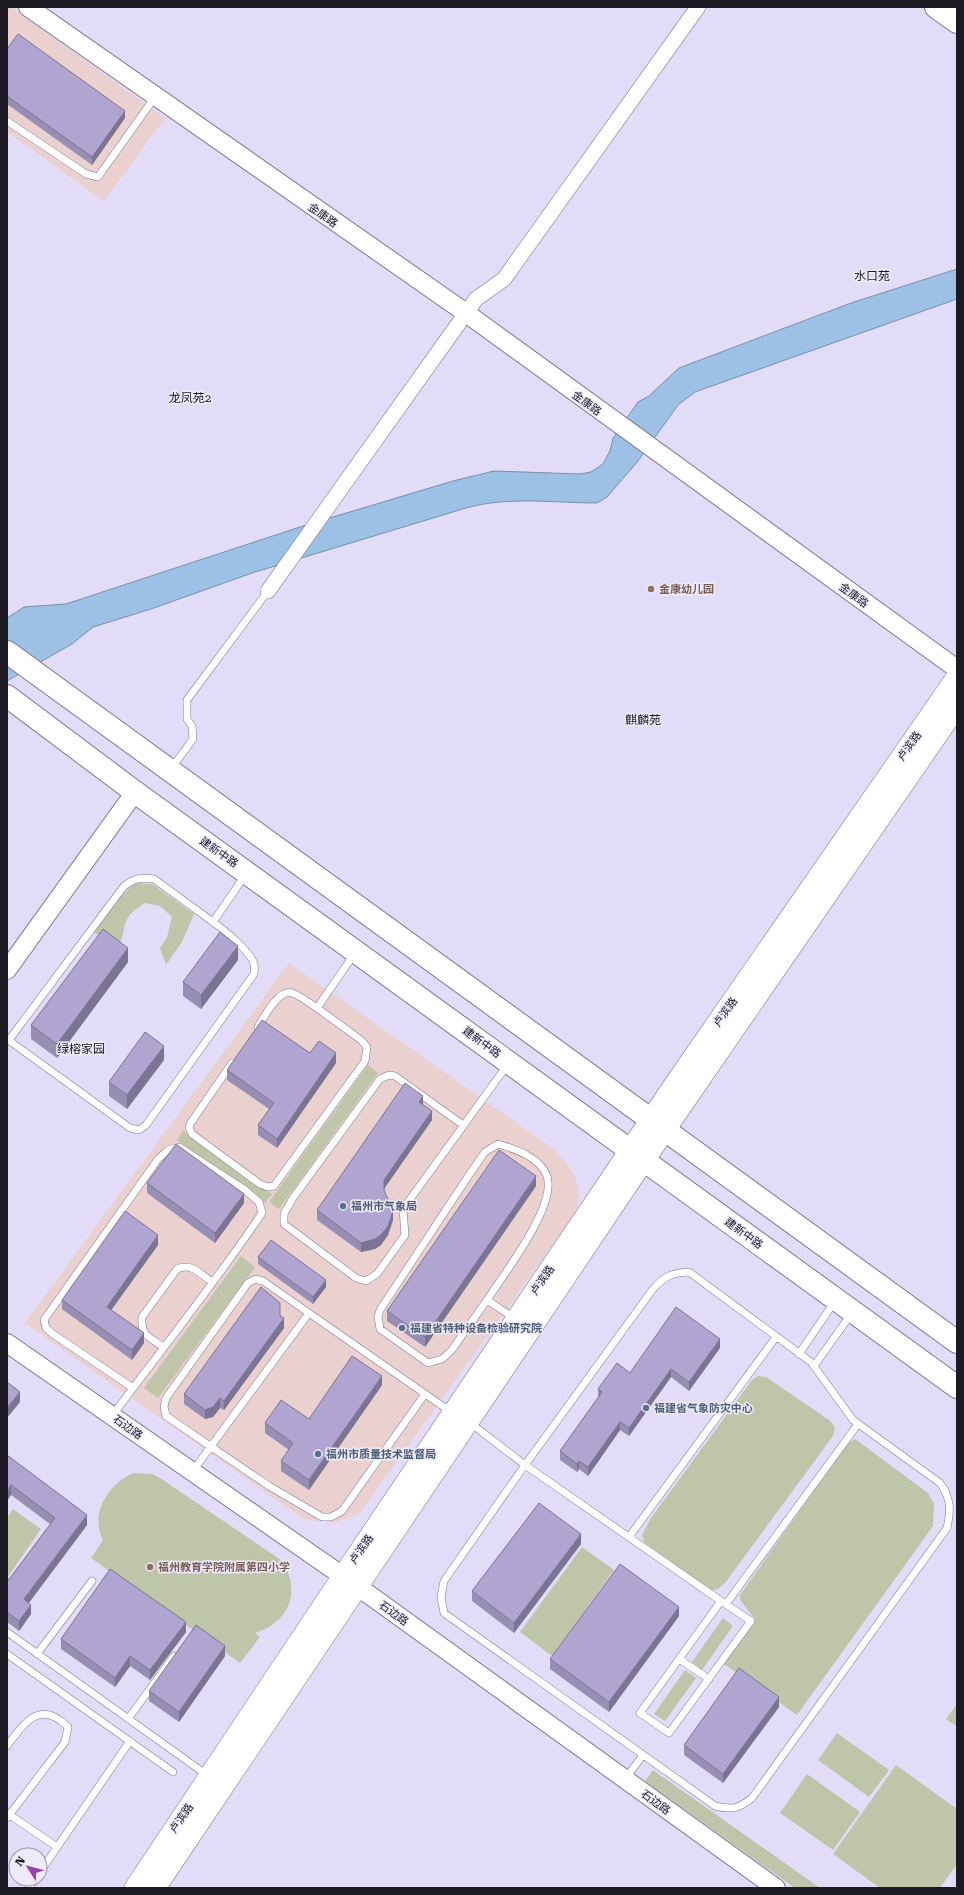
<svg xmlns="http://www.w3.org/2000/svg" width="964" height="1895" font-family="'Roboto Serif','Noto Sans SC',serif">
<rect width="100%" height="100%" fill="#e3dcf9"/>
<path fill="#ead0cf" d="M7,7H11L165,118L104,201L7,132Z
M289,963L555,1150L567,1164L575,1177L579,1195L575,1214L359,1514L334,1523L304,1519L25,1323Z"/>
<path fill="#bec5a9" d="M134,883L152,884L194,914L182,942L166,965L160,948L167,937L172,917L160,906L145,903C137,908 128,914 125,924C122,935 124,938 116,948L94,932L117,901Z
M368,1065L378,1073L279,1209L269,1202Z
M183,1131L272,1194L265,1203L177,1140Z
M241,1256L255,1267L158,1398L144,1388Z
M758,1376L766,1377L829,1420L835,1427L833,1436L725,1583L718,1589L711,1590L644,1542L642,1535L651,1518L752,1380Z
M855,1439L928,1493L934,1504L933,1526L797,1715L724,1664L755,1619L740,1600V1595L848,1443Z
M133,1473L152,1474L160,1478L281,1560C302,1590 290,1622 255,1633L260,1637L240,1663L91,1558L103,1540C89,1513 109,1484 133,1473Z
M13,1509L41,1529L7,1578V1518Z
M582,1547L614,1570L552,1656L520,1632Z
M723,1618L733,1626L702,1670L692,1662Z
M685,1670L696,1678L665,1721L654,1714Z
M957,1704V1727L946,1719Z
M837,1733L889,1770L869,1797L818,1760Z
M896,1765L957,1809V1864L940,1888H880L833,1854Z
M653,1770L820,1888H795L645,1781Z
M807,1774L860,1812L833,1850L780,1813Z"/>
<path fill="#9dc1e4" stroke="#778faa" d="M957,269V299L695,392L678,405L638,461L607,497L597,503C554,503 509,496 466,508L252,573L151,609L93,627L72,644L7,681V618L24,607L66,604L303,526L453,481L494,471L580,474L591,472L603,464L610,451L613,438L638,402L649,396L679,368L851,303Z"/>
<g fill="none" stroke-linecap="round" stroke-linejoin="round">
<defs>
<path id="service" d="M7,121L86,174L98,177L155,97
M171,769L193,739L192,726L187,719V700L268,591
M258,1027C264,1017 279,988 292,993C301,996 309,1003 317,1008
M7,1039L130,1128L139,1130L146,1125L254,974C254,971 255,967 254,964C251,952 223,929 213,922L246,874
M9,1040L124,886C135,878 141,877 154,879L213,922
M232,1063L190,1124L189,1128L192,1134L260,1184L268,1187L274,1186L365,1061L367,1047L361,1040L317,1008L355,953
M463,1125L395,1076L389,1075L380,1079L293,1198L284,1214V1224L356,1278L366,1281L377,1274L405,1235L403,1209L508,1064
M689,1272L811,1362L853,1420L940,1483C951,1498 951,1510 947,1528L752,1798C738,1809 732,1810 715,1806L444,1613L441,1597L444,1581L525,1465L653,1289C665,1276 671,1273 689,1272Z
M487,1300L451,1351L442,1359L428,1363L380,1329L378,1317L380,1310L469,1175L485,1152L498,1144C515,1149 540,1157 547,1176C557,1206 504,1274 487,1300L514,1318
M163,1347C150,1337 140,1336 142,1317L177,1269C191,1262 200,1274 212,1282
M799,1354L835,1301
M814,1366L852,1313
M425,1394L342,1511L331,1517H322L269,1486L166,1416L164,1406L166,1398L248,1283L255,1279L263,1281C326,1325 388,1368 451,1412
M112,1416C162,1349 215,1283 262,1213L259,1202L245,1190L179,1147L168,1150L158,1159L44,1320L46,1328L53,1334L133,1388
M469,1422L525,1465L721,1601L751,1621L669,1733L640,1713L721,1601
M192,1472L309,1313
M629,1537L776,1337
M726,1604L858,1424
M7,1632L207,1775
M7,1654L173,1772
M37,1654L92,1581
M679,1659L709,1679
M128,1719L174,1656
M7,1746C25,1722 40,1699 68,1727L65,1742L7,1818
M625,1779L643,1755
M7,1813L57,1847
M40,1872L130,1741
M29,1888L35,1879"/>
<path id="minor" d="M268,591L476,299L504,279L698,7"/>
<path id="tertiary" d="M28,7L466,313L957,669
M7,970L135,792
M7,1343L357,1586L776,1888"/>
<path id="secondary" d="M135,1888L343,1576L677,1081L957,677
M155,1888L644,1160L957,706"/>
<path id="primary" d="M936,7L957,22
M7,652L957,1342
M7,696L135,792L957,1387"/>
</defs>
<use href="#service" stroke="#7c7690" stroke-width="8"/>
<use href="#minor" stroke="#7c7690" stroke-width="16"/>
<use href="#tertiary" stroke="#7c7690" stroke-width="20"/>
<use href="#secondary" stroke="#7c7690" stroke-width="22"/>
<use href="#primary" stroke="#7c7690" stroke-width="24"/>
<use href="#service" stroke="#fff" stroke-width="7"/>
<use href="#minor" stroke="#fff" stroke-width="15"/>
<use href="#tertiary" stroke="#fff" stroke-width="18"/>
<use href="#secondary" stroke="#fff" stroke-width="21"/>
<use href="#primary" stroke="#fff" stroke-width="22"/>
</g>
<path fill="#978eb4" d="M7,49L125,118L92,165L7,104Z
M238,960L201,1009L183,996V982Z
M128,962L57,1058L31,1039V1025Z
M310,1053L336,1063L277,1148L258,1135V1125L269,1109L227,1080V1070Z
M164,1060L127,1109L109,1096V1082Z
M423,1105L432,1120L384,1188L393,1220L388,1235L381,1245L375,1249L361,1252L317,1220V1210Z
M147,1183L244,1203L215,1243L147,1193Z
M536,1186L425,1347L387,1321V1311Z
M158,1245L111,1310L144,1343L132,1360L62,1309V1300Z
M258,1257L326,1287L313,1304L258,1264Z
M280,1316L284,1328L224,1410L220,1408L213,1417L205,1419L184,1404V1394Z
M720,1348L689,1391L671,1377L629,1436L620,1430L588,1476L579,1469L577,1472L560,1460V1451L598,1398V1389L630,1373Z
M382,1385L309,1490L281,1471V1461L289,1450L265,1433V1423L309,1419Z
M7,1455L87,1525L29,1603L31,1614L19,1631L7,1622V1582L50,1524L11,1495Z
M581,1544L514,1633L472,1601V1591Z
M679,1616L609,1712L550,1669V1659Z
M186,1632L150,1680L130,1666L115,1687L61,1649V1639Z
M225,1656L179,1722L149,1701V1691Z
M779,1707L723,1783L684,1755V1745Z"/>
<path fill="#7b7492" d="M125,111V118L92,165V157Z
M238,946V960L201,1009V995Z
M128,948V962L57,1058V1044Z
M164,1046V1060L127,1109V1095Z
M336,1053V1063L277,1148V1139Z
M423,1096V1105L419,1102Z
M432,1111V1120L384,1189V1180Z
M536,1176V1186L425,1347V1337Z
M244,1194V1203L215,1243V1233Z
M393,1211V1220L388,1235L381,1245L375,1249L361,1252V1243Z
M158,1235V1245L107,1316V1307Z
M326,1280V1287L313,1304V1297Z
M284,1318V1328L224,1410V1401Z
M144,1333V1343L132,1360V1350Z
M720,1339V1348L689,1391V1382Z
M671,1369V1377L629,1436V1428Z
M382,1376V1385L309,1490V1480Z
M20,1392V1402L7,1418V1408Z
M220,1398V1408L213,1417L205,1419V1410Z
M620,1422V1430L588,1476V1467Z
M579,1461V1469L577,1472V1464Z
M11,1485V1495L7,1501V1492Z
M87,1515V1525L24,1609V1599Z
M581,1534V1544L514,1633V1623Z
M31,1605V1614L19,1631V1621Z
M679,1607V1616L609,1712V1702Z
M186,1622V1632L150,1680V1670Z
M225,1646V1656L179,1722V1712Z
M130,1656V1666L115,1687V1678Z
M779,1697V1707L723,1783V1774Z"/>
<path fill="#b0a5d1" stroke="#7b7492" d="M18,34L125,111L92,157L7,96V49Z
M103,929L128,948L57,1044L31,1025Z
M220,932L238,946L201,995L183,982Z
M262,1020L310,1053L319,1041L336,1053L277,1139L258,1125L274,1103L227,1070Z
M145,1032L164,1046L127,1095L109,1082Z
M405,1083L423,1096L419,1102L432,1111L384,1180V1190L393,1211L388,1226L381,1235L375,1239L361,1243L317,1210Z
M176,1144L244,1194L215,1233L147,1183Z
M499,1150L536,1176L425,1337L387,1311Z
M125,1211L158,1235L107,1307L144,1333L132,1350L62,1300Z
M271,1240L326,1280L313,1297L258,1257Z
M261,1287L280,1303V1316L284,1318L224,1401L220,1398L213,1407L205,1410L184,1394Z
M676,1307L720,1339L689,1382L671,1369L629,1428L620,1422L588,1467L579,1461L577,1464L560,1451L602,1392L598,1389L617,1363L630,1373Z
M352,1356L382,1376L309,1480L281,1461L293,1443L265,1423L281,1400L309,1419Z
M7,1382L20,1392L7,1408Z
M7,1455L87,1515L24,1599L31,1605L19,1621L7,1612V1582L55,1518L11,1485L7,1492Z
M539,1503L581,1534L514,1623L472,1591Z
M620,1564L679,1607L609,1702L550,1659Z
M110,1569L186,1622L150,1670L130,1656L115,1678L61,1639Z
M196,1625L225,1646L179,1712L149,1691Z
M739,1668L779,1697L723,1774L684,1745Z"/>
<g fill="#8d6e63" stroke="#efebfd" stroke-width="1.5">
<circle cx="651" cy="589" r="4"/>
<circle cx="150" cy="1567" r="4"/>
</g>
<g fill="#5c6f8a" stroke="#efebfd" stroke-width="1.5">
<circle cx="343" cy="1206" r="4"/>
<circle cx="402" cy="1328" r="4"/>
<circle cx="646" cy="1408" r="4"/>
<circle cx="318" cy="1454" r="4"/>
</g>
<g text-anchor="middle" stroke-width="3" stroke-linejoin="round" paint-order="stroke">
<g font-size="11" fill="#1d1a24" stroke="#efebfd">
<text transform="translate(323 215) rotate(35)" y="4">金康路</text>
<text transform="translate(587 403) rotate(36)" y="4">金康路</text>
<text transform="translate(854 595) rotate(36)" y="4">金康路</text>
<text transform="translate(909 746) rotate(-55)" y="4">卢滨路</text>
<text transform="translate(219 852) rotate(35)" y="4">建新中路</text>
<text transform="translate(725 1012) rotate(-55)" y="4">卢滨路</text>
<text transform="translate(482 1042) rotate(36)" y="4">建新中路</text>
<text transform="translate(744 1233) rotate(36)" y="4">建新中路</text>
<text transform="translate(542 1280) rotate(-56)" y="4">卢滨路</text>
<text transform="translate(128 1427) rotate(35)" y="4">石边路</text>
<text transform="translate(361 1549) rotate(-56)" y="4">卢滨路</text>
<text transform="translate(394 1613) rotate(36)" y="4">石边路</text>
<text transform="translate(656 1802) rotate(36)" y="4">石边路</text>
<text transform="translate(181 1818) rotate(-56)" y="4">卢滨路</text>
</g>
<g font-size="11" font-weight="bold" fill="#785e54" stroke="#efebfd" text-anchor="start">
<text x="659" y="593">金康幼儿园</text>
<text x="158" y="1571">福州教育学院附属第四小学</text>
</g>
<g font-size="11" font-weight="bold" fill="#4e5e75" stroke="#efebfd" text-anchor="start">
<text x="351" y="1210">福州市气象局</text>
<text x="410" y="1332">福建省特种设备检验研究院</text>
<text x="654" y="1412">福建省气象防灾中心</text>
<text x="326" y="1458">福州市质量技术监督局</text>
</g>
<g font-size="12" fill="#1d1a24" stroke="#efebfd">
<text x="872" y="280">水口苑</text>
<text x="190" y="402">龙凤苑2</text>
<text x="643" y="724">麒麟苑</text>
<text x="81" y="1053">绿榕家园</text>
</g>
</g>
<rect width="964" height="1895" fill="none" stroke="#1d1a24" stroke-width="16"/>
<g transform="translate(28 1867) rotate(306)"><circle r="19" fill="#efebfd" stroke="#9b97a6"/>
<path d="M0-3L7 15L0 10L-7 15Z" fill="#9b41ac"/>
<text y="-6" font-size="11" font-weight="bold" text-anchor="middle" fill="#1d1a24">N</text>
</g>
</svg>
